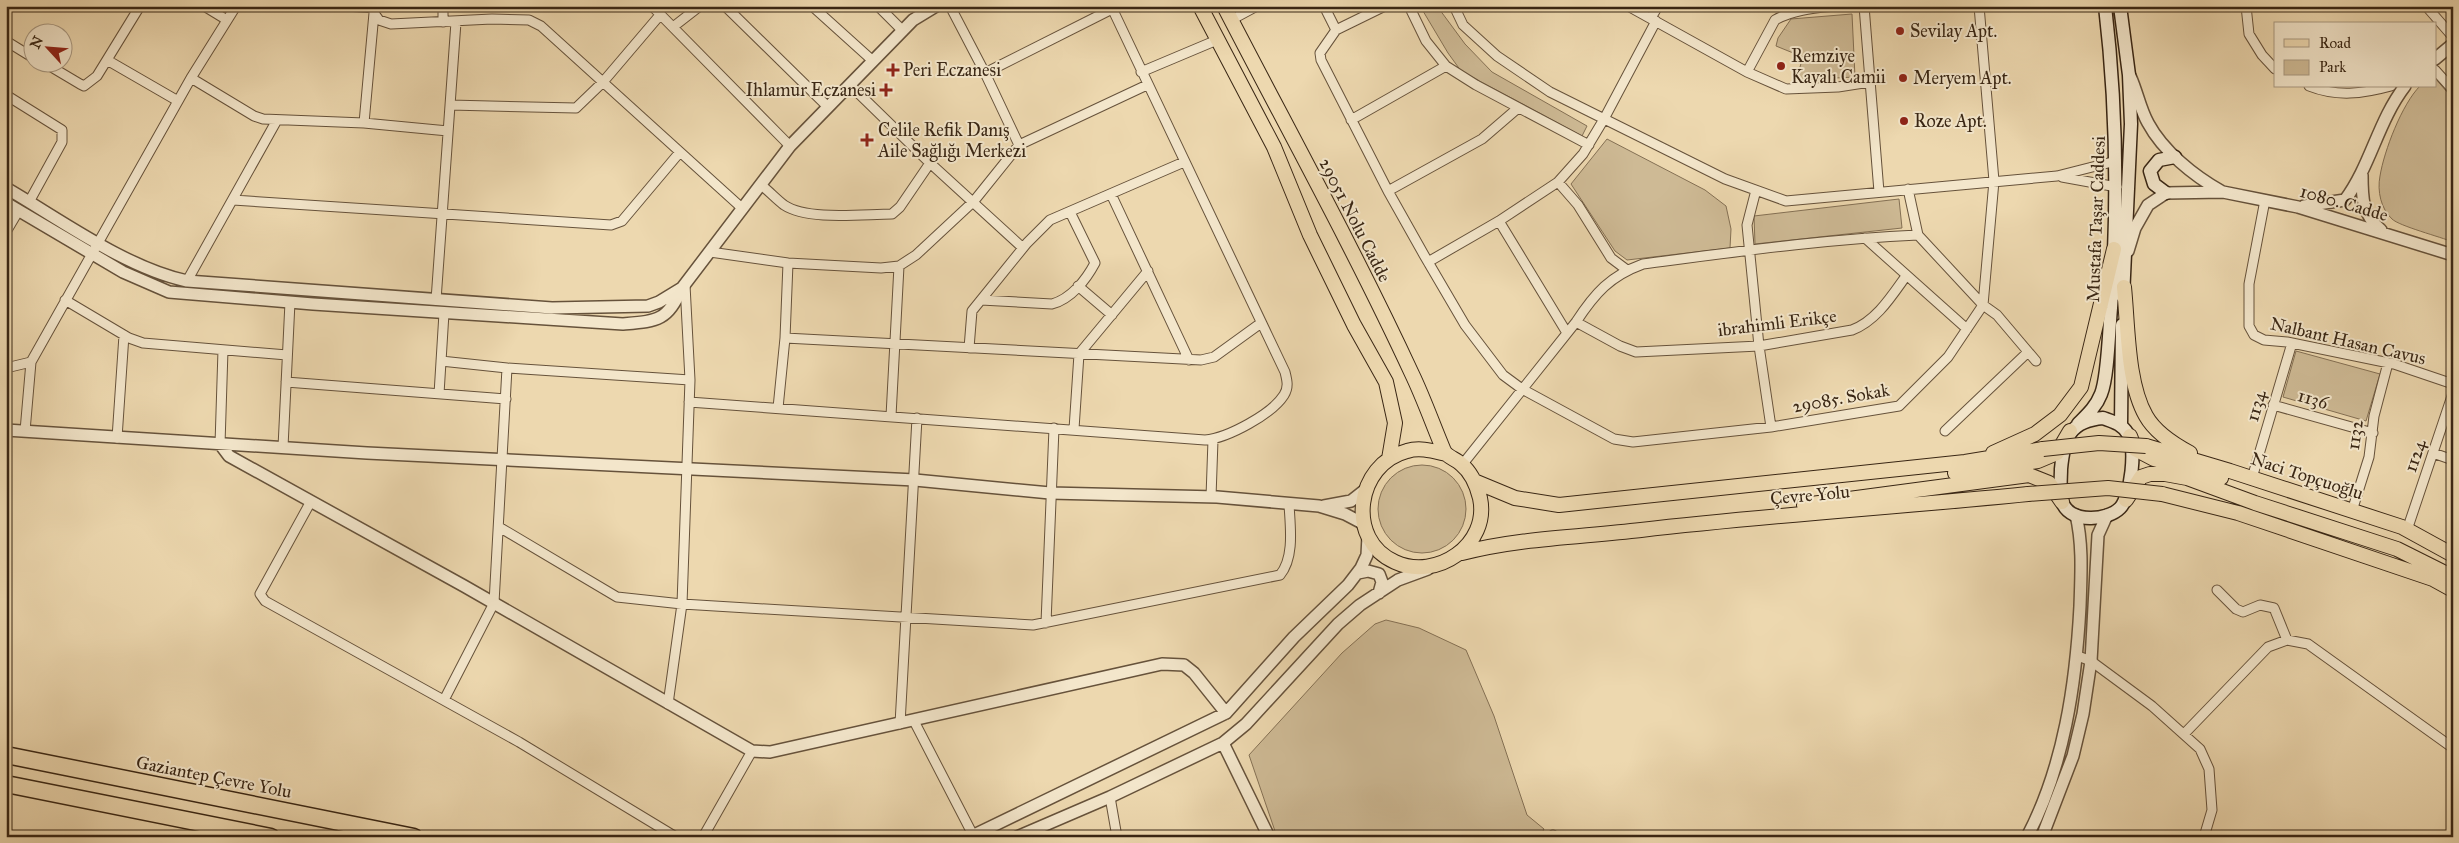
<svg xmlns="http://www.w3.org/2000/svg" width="2459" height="843" font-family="'IM FELL Great Primer',serif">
<rect width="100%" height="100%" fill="#edd8af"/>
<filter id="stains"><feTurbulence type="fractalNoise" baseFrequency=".004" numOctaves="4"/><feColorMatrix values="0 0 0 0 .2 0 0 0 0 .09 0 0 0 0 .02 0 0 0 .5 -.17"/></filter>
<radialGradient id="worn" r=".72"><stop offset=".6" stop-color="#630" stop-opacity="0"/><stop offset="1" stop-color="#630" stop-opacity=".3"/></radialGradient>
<path fill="#ceba95" stroke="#847054" d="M1420,6H1437L1465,44L1492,72L1587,126L1582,136L1461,71L1448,53Z
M1852,14L1855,77L1796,80L1803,57L1776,46L1778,38L1791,19Z
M2435,78L2453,99V242C2441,237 2399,226 2392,219C2381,209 2377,191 2380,176C2384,151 2402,104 2420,86H2435Z
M1607,139L1705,190L1726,206L1731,229L1730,248L1627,260L1615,251L1571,184Z
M1899,199L1902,228L1755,244L1754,216Z
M2296,351L2380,374L2366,421L2283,397Z
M1378 509a44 44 0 1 1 88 0a44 44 0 1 1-88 0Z
M1386,620L1419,628L1466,650L1494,716L1527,815L1544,829L1540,837H1277L1249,755L1342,653L1375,624Z"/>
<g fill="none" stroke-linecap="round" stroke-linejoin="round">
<defs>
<path id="minor" d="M204,6L227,20
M346,6L375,8L374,13L379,20L391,24L492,19L529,20L541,26L743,209
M652,6L790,146
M725,6L828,107
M812,6L873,61
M878,6L903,31
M950,6L985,73L1019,145
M1324,6L1336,30L1385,6
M1409,6L1426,41L1446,66L1476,85L1589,145
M1454,6L1463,25L1497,56L1550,92L1725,179L1786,201L2057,176L2116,161
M1628,6L1747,72L1786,89L1838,87L1870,82
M1845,6H1866
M1864,6L1879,192
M2246,6L2249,34L2262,55L2275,69
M2426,6L2453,37
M1651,18L1658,6
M1231,20L1257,6
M443,22V6
M673,27L700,6
M1336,30L1320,53L1321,60L1388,191L1424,255L1465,325L1503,375L1522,389L1614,439L1633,442L1771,427L1899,406L1948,357L1983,305L1994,181L1979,6
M6,41L32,57
M107,60L178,101
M43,62L80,84L84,86L97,76L140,6
M2435,70L2453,90
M1141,72L1217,40
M1747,72L1775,20C1794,9 1817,8 1837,6
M985,73L1112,9
M191,78L254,116L263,119L364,123L448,131
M850,85L930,163L1023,248
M2309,86C2337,97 2362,94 2391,86
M6,95L62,130V142L29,202
M450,105L576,108L603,82L660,15
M1351,120L1446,66
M364,123L374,13
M2062,177L2117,187
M1558,182L1578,205L1611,258L1627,270
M761,185C769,191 776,199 784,205C808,221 863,214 892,214L900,207L930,163
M1908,189L1918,235L1983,305L1997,315L2036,361
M1756,190L1747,225L1759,346L1771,427
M1388,191L1482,139L1518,108
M1111,194L1189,360
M233,200L611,225L622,221L680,152
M2265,200L2249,284V326L2254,335L2264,340L2287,342L2394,364L2453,384
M1499,221L1567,333
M6,232L19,210
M1865,238L1967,329
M710,252L788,263L881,268L899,266L916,255L974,201L1019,145L1147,85
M1428,262L1499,221L1558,182L1583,154L1604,119L1656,21
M187,281L277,120
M1078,286L1112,315
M65,300L129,338L143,343L287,355
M436,300L456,22
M981,300L1052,304C1071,299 1086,280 1095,263L1070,212
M1576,322L1620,346L1636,352L1759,346L1852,330C1876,321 1891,297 1906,276
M785,338L1201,360L1214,357L1261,323
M969,348L972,311L1027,243L1050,220L1184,162
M441,361L507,368
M6,368L31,362
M286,382L506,399
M439,394L444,313
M689,402L1205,440C1228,438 1272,414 1284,395C1289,387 1287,380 1285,372L1111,6
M2273,405L2373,433
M778,408L785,338L788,263
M891,416L899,266
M1074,429L1079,354L1148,271
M25,431L31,362L191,78L236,6
M1945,431L2028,352
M117,438L124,335
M220,444L223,350
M283,447L290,302
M2433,453L2453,460
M1462,465L1576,322C1595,293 1610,276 1643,264C1735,252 1826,239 1918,235
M2252,478L2292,343
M1211,497L1213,440
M310,503L260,594L265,601L519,742L676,837
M2352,511L2369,457L2374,416L2388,363
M499,527L617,597L682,604L1033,625L1280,575C1295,557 1290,525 1289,504
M2407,530L2453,393
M2217,590L2236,609L2243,612L2260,605L2274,608L2287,640
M1046,623L1054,428
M2078,656L2091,661L2152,706L2200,749L2209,769L2212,810L2204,837
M444,700L494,603L507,368L690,380
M668,704L682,604L690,380L685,285
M914,721L973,835L968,837
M900,724L917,418
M2184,734L2268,647L2287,640L2308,644L2453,748
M1110,797L1117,837
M703,837L752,751
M1552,837L1553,835"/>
<path id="tertiary" d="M2435,59L2453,44
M2130,76C2137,91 2140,109 2148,123C2163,151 2194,176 2221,191
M2362,175C2362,198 2362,214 2381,230
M6,188C61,220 126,268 187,281L552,308L648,306L659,302L682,288
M6,203L123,272L169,292L313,304L623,324C658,321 667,321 682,288L790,146L913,20L936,6
M2304,206L2345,200C2371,165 2378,121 2405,86
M2128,251L2135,228L2148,205L2166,193L2223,192L2298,207L2453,255
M6,430L367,453L915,480L1050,493L1217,497L1319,506L1345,514L1364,524
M220,444L229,456L464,586L752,751L770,752L1162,664L1184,665L1194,673L1226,713
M1324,506L1351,501L1365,490
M1358,573L1368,571L1379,574L1382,582L1379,593
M1223,743L1269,837
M970,837L1226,713L1294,637L1348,585L1361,568L1367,555L1368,536
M1017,837L1110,797L1223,743L1246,724L1338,624L1360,605L1398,580L1428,569
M2027,837C2064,767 2076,683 2080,606C2081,575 2083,545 2076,515
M2042,837L2073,756L2083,714L2091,661L2098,535L2107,515"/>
<path id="secondary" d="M2120,6L2129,75L2131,124L2123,297
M2166,193L2154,184L2150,171L2159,160L2175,157
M2103,418C2114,422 2122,424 2128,434C2137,446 2131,497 2120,508C2107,521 2072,523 2063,504C2059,494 2061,479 2061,469C2064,437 2070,421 2103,418Z
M2078,424C2087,415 2096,407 2101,394C2108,377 2109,329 2111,308C2118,207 2117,107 2105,6
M2121,425L2122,325"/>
<path id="primary" d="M1200,6L1274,147L1310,235L1354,325L1386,382L1395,423L1389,459
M1224,6C1287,128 1354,249 1412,374C1424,399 1433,425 1444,451C1447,457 1456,459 1461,464C1471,472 1477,486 1480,498C1490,545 1436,581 1395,562C1345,540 1356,464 1407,451C1420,447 1433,451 1446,454
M2124,287C2128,326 2127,383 2146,416C2155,432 2175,445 2190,453
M2130,436L2135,449L2154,459L2221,478
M2146,446L2230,471L2402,527L2453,555
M1993,453L2035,434L2060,415L2081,387L2114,249
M1955,473L2038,461L2057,453L2070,431
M1474,481L1515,498L1559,505L1965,462L2043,449
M2162,494L2238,513L2433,579L2453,590
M2126,500L2141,477L2150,474H2165L2187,478L2255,503L2397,549L2453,577
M1804,505L2029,475L2049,483L2062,502
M1462,553C1520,538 1581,537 1641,530C1770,515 1899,507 2028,494"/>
<path id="motorway" d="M6,755L414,837
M6,784L271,837"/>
</defs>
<use href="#minor" stroke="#66523b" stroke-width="11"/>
<use href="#tertiary" stroke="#66523b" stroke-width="14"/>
<use href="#secondary" stroke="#392614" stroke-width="15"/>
<use href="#primary" stroke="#392614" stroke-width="16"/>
<use href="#motorway" stroke="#392614" stroke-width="19"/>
<use href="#minor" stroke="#f3e6cb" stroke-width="9"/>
<use href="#tertiary" stroke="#f3e6cb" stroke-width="11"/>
<use href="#secondary" stroke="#f3e6cb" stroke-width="12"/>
<use href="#primary" stroke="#edd8af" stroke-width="14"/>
<use href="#motorway" stroke="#edd8af" stroke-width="16"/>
<defs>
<path id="primary-bridge" d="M2043,449L2099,443L2146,446
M2028,494L2108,488L2162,494"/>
</defs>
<use href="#primary-bridge" stroke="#392614" stroke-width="16" stroke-linecap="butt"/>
<use href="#primary-bridge" stroke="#edd8af" stroke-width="14"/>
</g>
<g fill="#8f2418" stroke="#f3e6cb" stroke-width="2">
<circle cx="1900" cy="31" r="5"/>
<circle cx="1781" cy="66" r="5"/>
<path d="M890.5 62.5h5v5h5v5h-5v5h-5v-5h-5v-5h5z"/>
<circle cx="1903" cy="78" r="5"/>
<path d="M883.5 82.5h5v5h5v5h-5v5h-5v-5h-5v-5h5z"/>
<circle cx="1904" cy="121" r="5"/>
<path d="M864.5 132.5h5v5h5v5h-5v5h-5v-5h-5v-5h5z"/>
</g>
<g text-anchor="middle" stroke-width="4" stroke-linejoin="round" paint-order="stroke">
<g font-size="18" fill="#392614" stroke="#f3e6cb" text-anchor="start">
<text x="1910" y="37">Sevilay Apt.</text>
<text x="1791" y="62">Remziye<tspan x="1791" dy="21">Kayalı Camii</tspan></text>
<text x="903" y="76">Peri Eczanesi</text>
<text x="1913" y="84">Meryem Apt.</text>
<text x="876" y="96" text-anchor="end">Ihlamur Eczanesi</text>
<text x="1914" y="127">Roze Apt.</text>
<text x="878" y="136">Celile Refik Danış<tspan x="878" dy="21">Aile Sağlığı Merkezi</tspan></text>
</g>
<g font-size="18" fill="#392614" stroke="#f3e6cb">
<text transform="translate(2344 203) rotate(16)" y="6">1080. Cadde</text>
<text transform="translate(2096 219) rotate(-88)" y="6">Mustafa Taşar Caddesi</text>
<text transform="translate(1355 220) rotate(63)" y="6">29051 Nolu Cadde</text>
<text transform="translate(1777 323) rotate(-7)" y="6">ibrahimli Erikçe</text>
<text transform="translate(2348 341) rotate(13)" y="6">Nalbant Hasan Cavus</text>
<text transform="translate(1841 398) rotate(-10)" y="6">29085. Sokak</text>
<text transform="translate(2313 399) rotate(16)" y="6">1136</text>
<text transform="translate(2256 406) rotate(-74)" y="6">1134</text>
<text transform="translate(2355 435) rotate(-82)" y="6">1132</text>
<text transform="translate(2415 456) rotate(-71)" y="6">1124</text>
<text transform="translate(2307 476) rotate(18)" y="6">Naci Topçuoğlu</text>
<text transform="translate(1810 495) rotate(-5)" y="6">Çevre Yolu</text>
<text transform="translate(214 777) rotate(11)" y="6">Gaziantep Çevre Yolu</text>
</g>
</g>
<rect width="2459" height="843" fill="none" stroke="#edd8af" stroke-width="25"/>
<rect x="8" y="8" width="2444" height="828" fill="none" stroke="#392614" stroke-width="2.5"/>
<rect x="12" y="12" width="2434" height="818" fill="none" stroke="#392614"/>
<rect x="2274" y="22" width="162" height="65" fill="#f3e6cb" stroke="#a99982"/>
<rect x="2284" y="39" width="25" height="8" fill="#edd8af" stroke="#a99982"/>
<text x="2319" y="48" font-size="15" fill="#392614">Road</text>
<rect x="2284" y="60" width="25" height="15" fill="#ceba95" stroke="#a99982"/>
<text x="2319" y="72" font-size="15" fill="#392614">Park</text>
<g transform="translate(48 48) rotate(296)"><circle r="24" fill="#f3e6cb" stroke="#a99982"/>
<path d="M0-4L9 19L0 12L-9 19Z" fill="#8f2418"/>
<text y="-8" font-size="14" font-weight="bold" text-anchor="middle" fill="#392614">N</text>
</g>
<rect width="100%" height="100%" filter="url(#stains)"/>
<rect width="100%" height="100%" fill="url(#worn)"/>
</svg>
